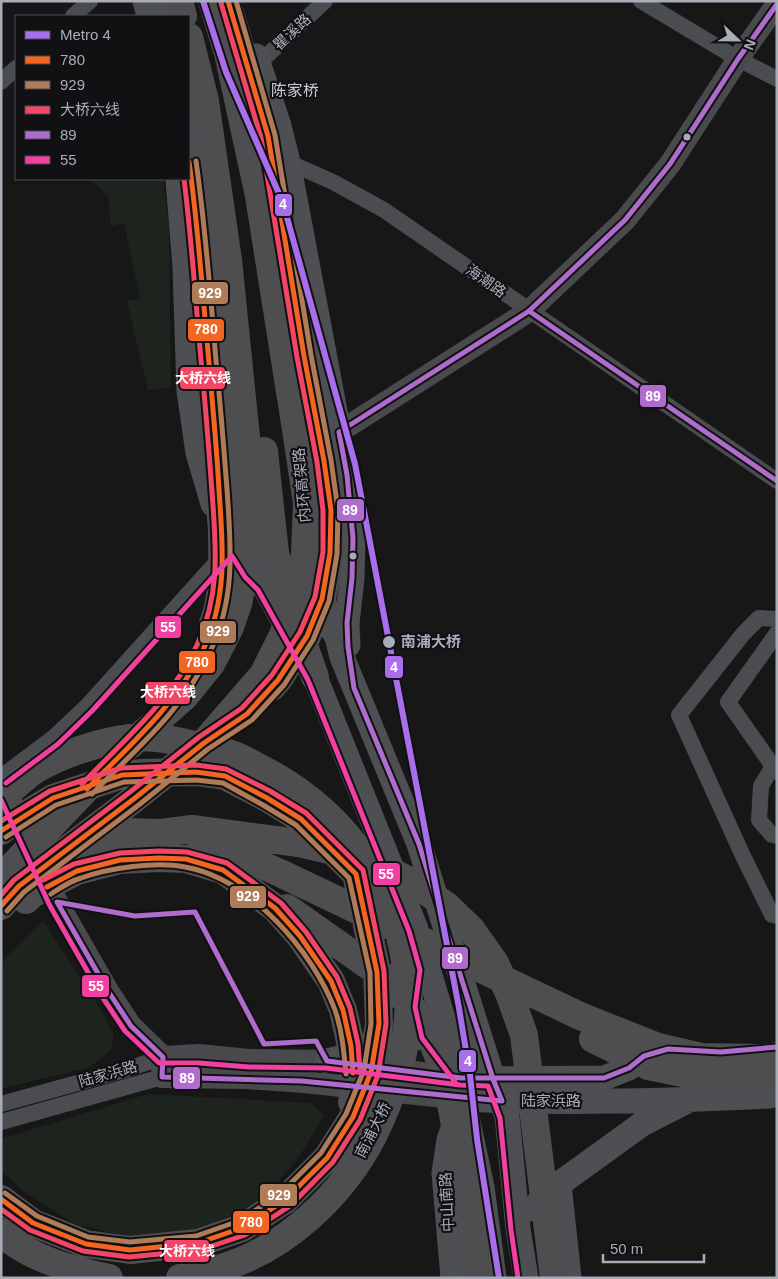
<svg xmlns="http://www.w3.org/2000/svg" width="778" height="1279" font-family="Arial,'Noto Sans SC',sans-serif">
<rect width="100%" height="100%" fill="#171717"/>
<path fill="#1d241e" d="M91,179H163L169,226L171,388L148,390L127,301L140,298L124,223L111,226L108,196Z
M43,920L102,1012L114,1035L110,1051L90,1067L1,1089V965L8,955Z
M148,1094L311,1103L325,1115L296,1161L266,1195L231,1221L169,1240L125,1236L75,1224L24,1192L1,1170V1139Z"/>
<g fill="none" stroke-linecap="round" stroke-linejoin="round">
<path stroke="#4b4c50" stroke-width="16" d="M641,1L738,59L777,79
M73,16L90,1
M258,64L325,1
M1,82L16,68
M288,162L333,182L384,210L777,481
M777,619L759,618L743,634L679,715L743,856L772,915L777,916
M777,633L728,702L777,772
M773,766L761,786L759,820L772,835L777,836
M1,777L53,738L87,706L223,555
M1,1104L128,1069L163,1057
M1,1122L162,1077"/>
<path stroke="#4a4a4e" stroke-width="22" d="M339,432L529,311L625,220L670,164L738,59L777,4
M12,804L57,902L108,991L131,1026L163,1057L162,1077L247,1078L304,1082L463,1099
M163,1057L199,1055L249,1060L327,1061L346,1063
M382,1068L460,1078"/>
<path stroke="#4d4f52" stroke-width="25" d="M145,1L149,16
M163,1L168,16
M228,1L242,48L251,98
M256,56L279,126L288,162L347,475L353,538L352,578L347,623L348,645
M189,95L200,159
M178,180L185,267L189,391L198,453L213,504
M209,231L232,448L239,501
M246,538L264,586L315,677L416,929L461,1078L463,1099L482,1187L494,1278
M331,612L342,657L419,844L493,1079L507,1116L518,1229L526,1278
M327,1061L424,1036
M479,1079L604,1078L629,1068L644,1056L653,1053
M463,1099C565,1104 667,1101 769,1096L777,1094
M559,1184L569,1278
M532,1209L559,1184L642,1124L685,1102
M453,1278L444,1173L449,1140L455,1123"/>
<path stroke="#4e4e51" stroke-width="28" d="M179,1L183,16
M268,136L282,220
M189,162L199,254L222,530C222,563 225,595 212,626
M264,451L275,553L285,591L315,677
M313,594L318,605L335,631
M272,687L278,680L307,636L322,599L330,553L331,510L301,339
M130,745L185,696L211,664L230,627L238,604L243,580L247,545L248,457L228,260L205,101L189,37
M1,798C12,789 23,778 35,770C62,754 99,742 130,738C152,735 185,742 206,748C216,750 226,752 234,755C243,758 252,764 260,768C345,811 401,890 408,985C412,1036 396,1089 374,1134C343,1195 285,1250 218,1269C206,1273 193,1275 180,1278
M1,831L7,826L53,798L122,775L142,773L196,772L225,776L267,798L301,819L356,874L377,972L379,1024L371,1072L353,1117L327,1158L285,1200L242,1228L198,1243L130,1250L86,1244L33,1223L1,1199
M85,842L127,832L161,833L192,829L299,843L347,854L382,867L414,883L447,906L471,929L495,963L509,993L524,1035L554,1278
M201,843L237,854L280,873L580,1016L658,1047L701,1057L764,1058L777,1056
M1,878L87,788
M26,900L32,894L77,871L120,860L159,858L186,859L223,870L275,908L300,936L331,981L343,1010L351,1046L355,1090L352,1102
M1,906L19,886L135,798L204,743L263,675L283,635L298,593L305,554L307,503L297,436L259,196L228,53L212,1
M287,908L386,978L425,1023L446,1076L464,1175L477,1278
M593,1039L648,1066L697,1076L727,1082L777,1078
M1,1233C31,1259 72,1270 109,1278"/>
<defs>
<path id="bus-1" d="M87,789C129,746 176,705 203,650C228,597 223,547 219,490C217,451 213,412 210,373C203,303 199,232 189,162
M1,831L53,798L122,775L196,772L225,776L267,798L301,819L356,874L377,972L379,1024L371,1072L353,1117L327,1158L285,1200L242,1228L198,1243L130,1250L86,1244L33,1223L1,1199
M47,887L77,871L120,860L159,858L186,859L223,870L275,908L300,936L331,981L343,1010L351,1046L353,1073
M1,906L19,886L135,798L204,743L247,714L278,680L307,636L322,599L330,553L331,510L324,461L304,356L268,136L228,1"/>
<path id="bus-2" d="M92,794C135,750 184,709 210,652C236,597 231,548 227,489C224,450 221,411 217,372C211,302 206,231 196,161
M51,894C60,888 70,881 81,878C109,868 156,861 185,867C249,878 313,951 335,1010C342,1030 344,1053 346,1074
M7,911L24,892L140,804L208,749L252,720L284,685L313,640L329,601L337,554L338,510L331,460L311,355L275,135L236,1
M5,1193L37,1216L88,1237L130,1242L196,1236L239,1221L280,1194L321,1153L346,1114L364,1070L371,1024L370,973L349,878L296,825L263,805L223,783L196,780L124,782L56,805L6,837"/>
<path id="bus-3" d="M82,784C123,741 172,700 197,645C221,593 216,547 212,492C209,452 206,411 202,371C196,307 192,243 184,179
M1,821L50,791L121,768L196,765L226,769L270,791L306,813L363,870L384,971L386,1024L378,1075L360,1120L333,1162L290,1206L245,1235L200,1250L129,1257L83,1251L30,1230L1,1209
M43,880L74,864L120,853L159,851L187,852L227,863L281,903L306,932L337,977L350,1008L358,1044L360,1072
M1,895L14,880L130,792L199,737L242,708L272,675L300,632L315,597L323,552V510L317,462L297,357L261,138L221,3"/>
<path id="bus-4" d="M529,311L777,481
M57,902L108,991L131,1026L163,1057L162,1077L302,1081L502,1101L493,1079L419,844L354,688L348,647L347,623L352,578L353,538L347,475L339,432L529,311L625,220L670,164L738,59L777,4
M57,902L135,916L195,912L264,1044L316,1041L327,1061L461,1078H604L629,1068L644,1056L668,1049L721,1052L777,1047"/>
<path id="bus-5" d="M6,783L58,744L92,711L232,556L245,577L258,590L308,680L409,931L420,970L415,1007L422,1038L455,1082
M1,800L50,906L101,995L125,1031L159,1063H199L249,1067L326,1068L460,1085L488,1086L500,1118L511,1230L518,1278"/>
</defs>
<use href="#bus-1" stroke="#111113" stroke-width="9"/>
<use href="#bus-2" stroke="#111113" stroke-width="9"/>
<use href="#bus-3" stroke="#111113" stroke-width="9"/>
<use href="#bus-4" stroke="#111113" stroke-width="9"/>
<use href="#bus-5" stroke="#111113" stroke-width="9"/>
<use href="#bus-1" stroke="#f26522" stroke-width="5"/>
<use href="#bus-2" stroke="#b07c57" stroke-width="5"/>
<use href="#bus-3" stroke="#f34667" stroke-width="5"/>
<use href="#bus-4" stroke="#b06ccc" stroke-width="5"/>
<use href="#bus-5" stroke="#f240a1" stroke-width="5"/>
<defs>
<path id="metro-1" d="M203,1L226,72L283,203L355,464L459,1008L470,1075L477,1139L499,1278"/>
</defs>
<use href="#metro-1" stroke="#111113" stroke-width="10"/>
<use href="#metro-1" stroke="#a96eec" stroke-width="6"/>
</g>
<g fill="#a8adb8" stroke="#111113" stroke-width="2">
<circle cx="687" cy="137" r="4.5"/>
<circle cx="353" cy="556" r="4.5"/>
<circle cx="389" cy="642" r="7"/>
</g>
<g text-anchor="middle" stroke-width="4.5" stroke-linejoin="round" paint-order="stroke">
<g font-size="15" fill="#a8adb8" stroke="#111113">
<text transform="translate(292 32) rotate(-43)" y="5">瞿溪路</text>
<text transform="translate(486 281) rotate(35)" y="5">海潮路</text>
<text transform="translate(302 485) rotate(-95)" y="5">内环高架路</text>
<text transform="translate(108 1074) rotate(-16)" y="5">陆家浜路</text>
<text x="551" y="1106">陆家浜路</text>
<text transform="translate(373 1130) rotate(-63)" y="5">南浦大桥</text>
<text transform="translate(447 1202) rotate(-93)" y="5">中山南路</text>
</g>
<g font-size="15" font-weight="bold" fill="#a8adb8" stroke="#111113" text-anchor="start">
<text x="401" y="647">南浦大桥</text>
</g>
<g font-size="16" fill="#c9ccd4" stroke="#111113">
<text x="295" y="96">陈家桥</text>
</g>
</g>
<g stroke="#111113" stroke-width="2">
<rect x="274" y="193" width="19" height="24" rx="5" fill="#a96eec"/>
<rect x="191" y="281" width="38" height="24" rx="5" fill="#b07c57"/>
<rect x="187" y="318" width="38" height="24" rx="5" fill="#f26522"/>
<rect x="179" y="366" width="47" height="24" rx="5" fill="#f34667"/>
<rect x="639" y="384" width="28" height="24" rx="5" fill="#b06ccc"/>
<rect x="336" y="498" width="29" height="24" rx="5" fill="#b06ccc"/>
<rect x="154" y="615" width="28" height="24" rx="5" fill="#f240a1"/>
<rect x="199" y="620" width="38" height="24" rx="5" fill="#b07c57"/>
<rect x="178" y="650" width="38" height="24" rx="5" fill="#f26522"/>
<rect x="384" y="655" width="20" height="24" rx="5" fill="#a96eec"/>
<rect x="144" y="681" width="47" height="24" rx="5" fill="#f34667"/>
<rect x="372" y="862" width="29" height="24" rx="5" fill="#f240a1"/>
<rect x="229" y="885" width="38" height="24" rx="5" fill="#b07c57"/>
<rect x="441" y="946" width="28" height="24" rx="5" fill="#b06ccc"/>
<rect x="81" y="974" width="29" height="24" rx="5" fill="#f240a1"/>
<rect x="458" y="1049" width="19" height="24" rx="5" fill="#a96eec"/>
<rect x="172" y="1066" width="29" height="24" rx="5" fill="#b06ccc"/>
<rect x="259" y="1183" width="39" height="24" rx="5" fill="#b07c57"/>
<rect x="232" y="1210" width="38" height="24" rx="5" fill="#f26522"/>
<rect x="163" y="1239" width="47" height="24" rx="5" fill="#f34667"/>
</g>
<g font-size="14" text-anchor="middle" font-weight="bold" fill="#fff">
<text x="283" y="209">4</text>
<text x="210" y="298">929</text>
<text x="206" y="334">780</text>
<text x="203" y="383">大桥六线</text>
<text x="653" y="401">89</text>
<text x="350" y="515">89</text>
<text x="168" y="632">55</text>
<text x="218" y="636">929</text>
<text x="197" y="667">780</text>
<text x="394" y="672">4</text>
<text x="168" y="697">大桥六线</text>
<text x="386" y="879">55</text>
<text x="248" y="901">929</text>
<text x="455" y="963">89</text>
<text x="96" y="991">55</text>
<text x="468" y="1066">4</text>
<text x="187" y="1083">89</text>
<text x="279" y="1200">929</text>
<text x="251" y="1227">780</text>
<text x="187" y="1256">大桥六线</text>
</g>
<rect width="778" height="1279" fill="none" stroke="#a8adb8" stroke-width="5"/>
<rect x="15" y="15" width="175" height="165" fill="#111113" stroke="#4d4f55"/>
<rect x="25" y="31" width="25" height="8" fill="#a96eec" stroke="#4d4f55"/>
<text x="60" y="40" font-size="15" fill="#a8adb8">Metro 4</text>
<rect x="25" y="56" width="25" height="8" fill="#f26522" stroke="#4d4f55"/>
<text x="60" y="65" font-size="15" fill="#a8adb8">780</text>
<rect x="25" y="81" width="25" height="8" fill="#b07c57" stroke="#4d4f55"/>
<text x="60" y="90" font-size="15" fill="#a8adb8">929</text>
<rect x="25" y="106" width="25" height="8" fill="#f34667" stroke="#4d4f55"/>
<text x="60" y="115" font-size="15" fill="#a8adb8">大桥六线</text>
<rect x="25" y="131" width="25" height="8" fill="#b06ccc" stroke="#4d4f55"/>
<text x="60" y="140" font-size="15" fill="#a8adb8">89</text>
<rect x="25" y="156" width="25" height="8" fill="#f240a1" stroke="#4d4f55"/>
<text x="60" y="165" font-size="15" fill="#a8adb8">55</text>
<g transform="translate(738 40) rotate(112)" stroke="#111113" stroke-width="4" paint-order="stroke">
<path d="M0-4L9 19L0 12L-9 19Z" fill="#a8adb8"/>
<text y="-8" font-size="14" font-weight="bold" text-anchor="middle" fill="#a8adb8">N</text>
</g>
<path d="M603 1254v8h101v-8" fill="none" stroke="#a8adb8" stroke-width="2.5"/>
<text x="610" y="1254" font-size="15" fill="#a8adb8" stroke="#111113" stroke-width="4" paint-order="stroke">50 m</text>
</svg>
